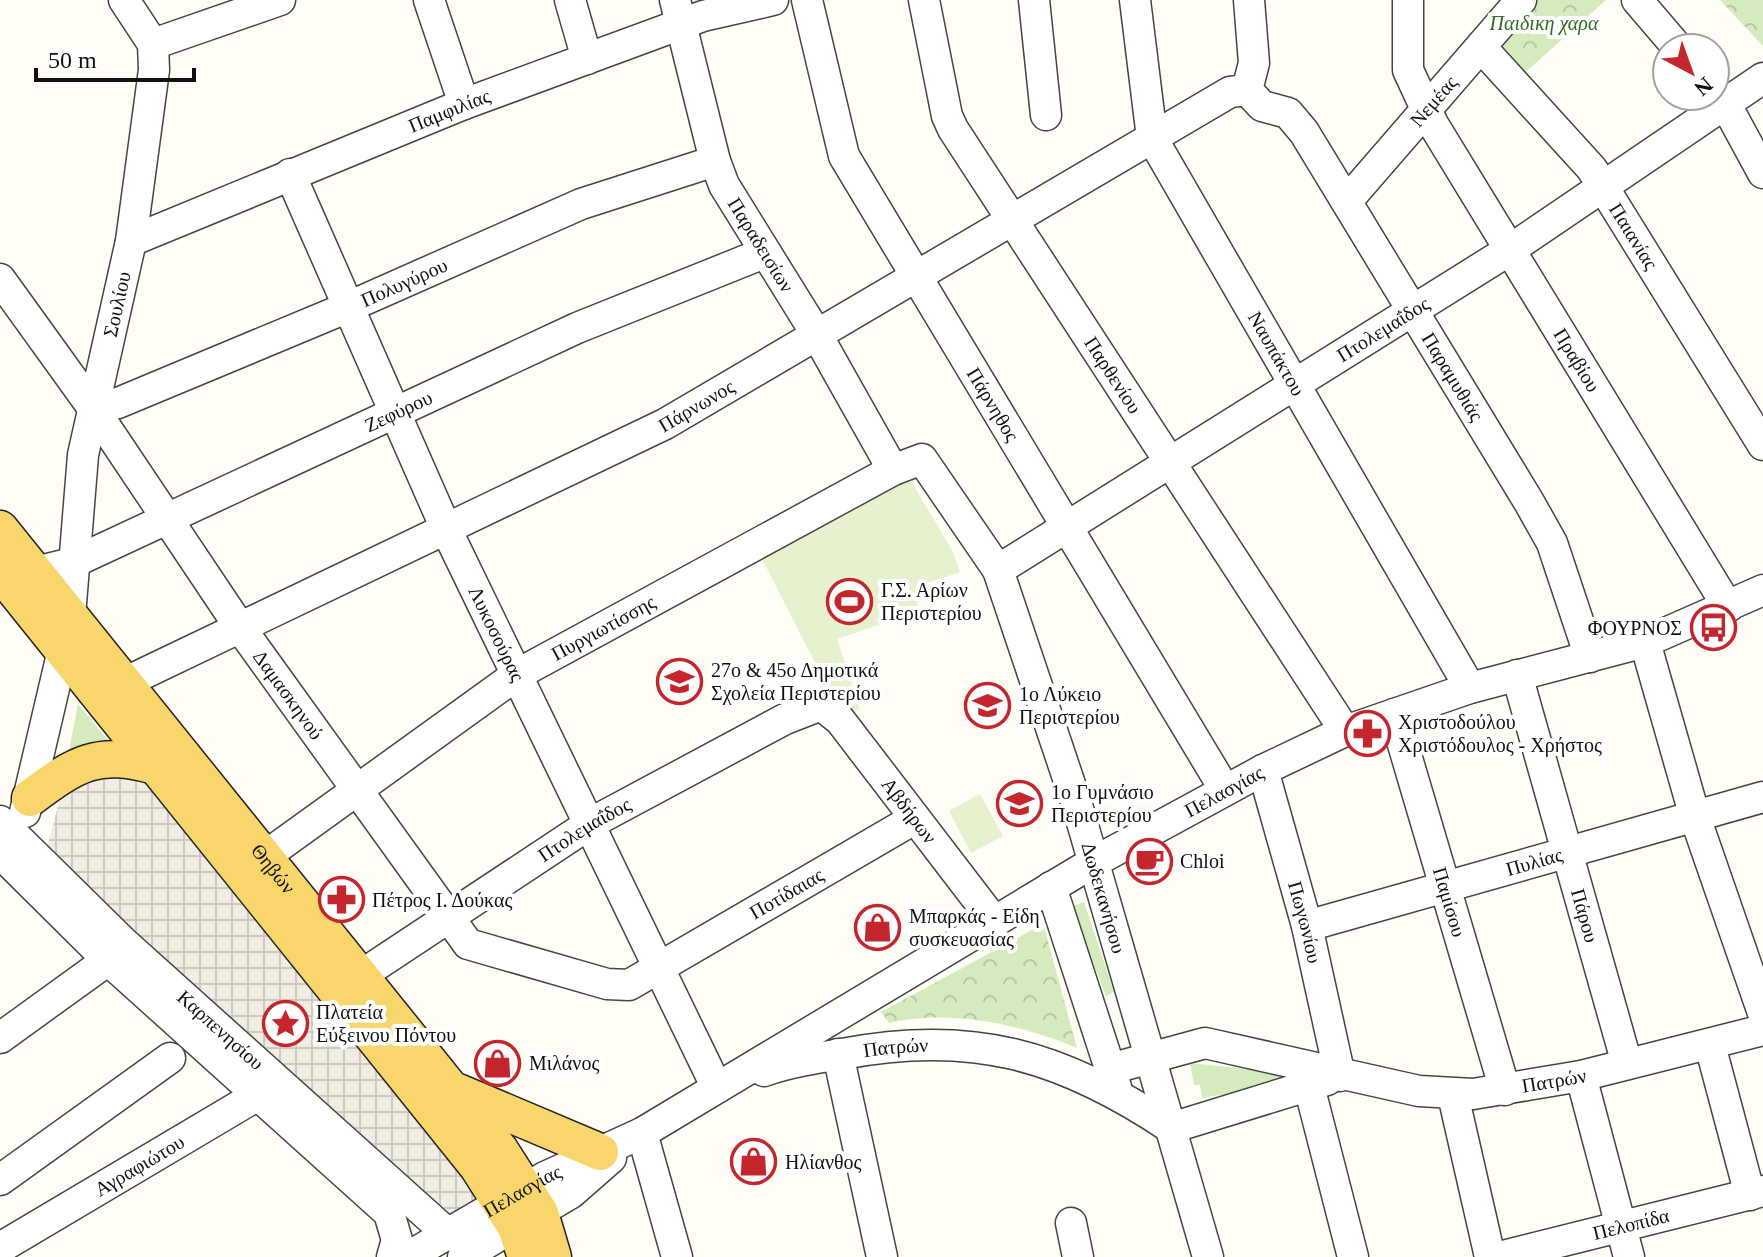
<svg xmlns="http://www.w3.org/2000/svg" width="1763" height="1257" font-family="Georgia,serif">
<defs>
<pattern id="park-crowns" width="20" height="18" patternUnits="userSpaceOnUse" patternTransform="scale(2)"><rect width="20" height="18" fill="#d5ebbd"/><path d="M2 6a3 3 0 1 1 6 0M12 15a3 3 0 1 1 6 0" fill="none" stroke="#b6c8a1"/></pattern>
<pattern id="plaza-grid" width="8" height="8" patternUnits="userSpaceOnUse" patternTransform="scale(2)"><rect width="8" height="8" fill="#f1ede2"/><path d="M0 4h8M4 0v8" fill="none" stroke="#cecac1"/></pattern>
</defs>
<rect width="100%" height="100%" fill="#fffdf5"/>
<path fill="#d5ebbd" d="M78,704L108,740L68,756Z
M1084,902L1114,992L1106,996L1071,907Z
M1190,1063L1297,1074V1082L1202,1098L1200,1085H1194Z"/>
<path fill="url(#park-crowns)" d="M1533,0H1606L1519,78L1493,48Z
M1720,0H1763V46Z
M1034,929L1045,930L1077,1048C1020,1024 950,1009 889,1023L881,1012Z"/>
<path fill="#e6f2cf" d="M911,481L952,550L960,572L924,584L926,590L915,594L919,611L837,639L860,709L845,715L831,694L760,555L881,492Z
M980,794L1003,836L971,853L949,811Z"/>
<path fill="url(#plaza-grid)" d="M111,768L144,778L475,1189L479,1201L453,1222L44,859L62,791Z"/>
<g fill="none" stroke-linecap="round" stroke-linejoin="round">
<defs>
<g id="minor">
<path d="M429,0L464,104"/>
<path d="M570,0L587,59"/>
<path id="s1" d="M675,0L715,161L724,185L817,335L893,470"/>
<path id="s2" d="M807,0L844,156L1225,790"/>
<path id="s3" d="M924,0L947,116L953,129L1345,731"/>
<path d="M1034,0L1046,115"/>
<path id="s4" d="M1135,0L1152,138L1470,688"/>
<path id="s5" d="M1408,0V70L1433,124L1728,607"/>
<path d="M1637,0L1678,48"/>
<path d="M153,44L280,0"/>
<path id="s6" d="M1481,47L1592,169L1763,445"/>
<path id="s7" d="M1247,90L1262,106L1288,113L1304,132L1529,502L1552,543L1590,657"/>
<path d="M1247,90L1254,63L1249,0"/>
<path d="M1715,92L1726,105L1763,173"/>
<path id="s8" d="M290,174L447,531L717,1088"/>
<path id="s9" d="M1347,201L1521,0"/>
<path id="s10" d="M131,241L464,104L703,16L773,0"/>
<path id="s11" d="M0,279L93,408L239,626L468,944L607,984L629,985L914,819"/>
<path id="s12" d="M93,408L118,403L346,308L581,204L715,161"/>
<path id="s13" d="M998,570L1511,249L1763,78"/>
<path id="s14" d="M35,572L72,563L577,328L764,253"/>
<path id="s15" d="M70,616L83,455L131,241L154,70L153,44L124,0"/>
<path d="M1645,642L1695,817L1763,1013"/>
<path id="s16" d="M1517,675L1627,1064"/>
<path id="s17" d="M124,683L665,424L1230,92L1247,90"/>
<path id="s18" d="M1394,714L1505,1090"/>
<path id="s19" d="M1263,770L1307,926L1340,1076"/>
<path d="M25,812L63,650"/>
<path id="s20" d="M0,821L123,942L448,1234"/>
<path d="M0,853L108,960L389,1213L397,1240L392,1257"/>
<path id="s21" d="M264,857L518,674L893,470L922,459L998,570L1077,805L1208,1257"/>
<path d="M1051,887L1116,1087"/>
<path id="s22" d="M1307,926L1763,797"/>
<path id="s23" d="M360,976L591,823L785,719L821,705L840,720L994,921"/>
<path d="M0,1038L108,960L119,947"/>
<path d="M1710,1045L1750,1195"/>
<path d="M838,1054L882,1257"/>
<path id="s24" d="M1110,1069L1205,1043L1419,1091L1473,1094L1581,1076L1763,1030"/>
<path id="s25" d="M764,1071C790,1062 816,1058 842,1054C972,1029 1062,1055 1171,1128"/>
<path d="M1581,1076L1629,1257"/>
<path d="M1309,1086L1353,1257"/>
<path d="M1453,1095L1490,1257"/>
<path d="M1171,1128L1327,1080"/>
<path d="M642,1133L677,1257"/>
<path d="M0,1180L170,1058"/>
<path d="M1071,1223L1078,1257"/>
<path id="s26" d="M0,1248L258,1095L270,1081"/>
<path id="s27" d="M408,1257L545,1177L642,1133L1092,863L1263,770L1345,731L1470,688L1645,642L1763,590"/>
<path d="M463,1257L571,1193L611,1158"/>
<path id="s28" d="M1499,1257L1763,1191"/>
</g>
<g id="major">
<path id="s29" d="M0,529L500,1150L540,1213L553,1257"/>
<path d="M0,572L478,1167L516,1227L526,1257"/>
<path d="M30,798C77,763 97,750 155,766"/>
<path d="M458,1092L600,1152"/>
</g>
</defs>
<use href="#minor" stroke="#444" stroke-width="33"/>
<use href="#major" stroke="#222" stroke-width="39"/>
<use href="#minor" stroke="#fff" stroke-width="30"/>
<use href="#major" stroke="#f9d66b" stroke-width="36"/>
</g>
<defs>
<symbol id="stadium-ring" viewBox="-11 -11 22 22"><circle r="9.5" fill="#fff" stroke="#c4262e" stroke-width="1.5"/><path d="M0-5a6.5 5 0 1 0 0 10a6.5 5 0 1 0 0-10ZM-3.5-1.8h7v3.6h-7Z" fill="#c4262e"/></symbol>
<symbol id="bus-ring" viewBox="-11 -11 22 22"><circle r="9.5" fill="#fff" stroke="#c4262e" stroke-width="1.5"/><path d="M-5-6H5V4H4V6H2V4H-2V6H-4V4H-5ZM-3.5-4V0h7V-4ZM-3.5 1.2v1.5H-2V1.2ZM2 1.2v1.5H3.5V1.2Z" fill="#c4262e"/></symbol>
<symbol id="school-ring" viewBox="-11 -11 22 22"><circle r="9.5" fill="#fff" stroke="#c4262e" stroke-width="1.5"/><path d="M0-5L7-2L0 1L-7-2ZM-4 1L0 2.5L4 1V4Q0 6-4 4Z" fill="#c4262e"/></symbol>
<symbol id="pharmacy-ring" viewBox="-11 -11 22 22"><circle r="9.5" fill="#fff" stroke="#c4262e" stroke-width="1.5"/><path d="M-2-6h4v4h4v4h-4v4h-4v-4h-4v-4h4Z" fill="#c4262e"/></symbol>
<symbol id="cafe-ring" viewBox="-11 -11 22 22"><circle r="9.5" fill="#fff" stroke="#c4262e" stroke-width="1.5"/><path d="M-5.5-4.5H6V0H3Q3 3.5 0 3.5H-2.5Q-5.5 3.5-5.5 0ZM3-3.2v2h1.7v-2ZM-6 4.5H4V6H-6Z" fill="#c4262e"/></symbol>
<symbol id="shop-ring" viewBox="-11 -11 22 22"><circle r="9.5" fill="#fff" stroke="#c4262e" stroke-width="1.5"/><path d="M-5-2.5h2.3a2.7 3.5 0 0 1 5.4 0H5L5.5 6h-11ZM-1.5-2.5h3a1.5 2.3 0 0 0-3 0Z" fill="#c4262e"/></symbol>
<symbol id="sight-ring" viewBox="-11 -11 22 22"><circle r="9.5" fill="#fff" stroke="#c4262e" stroke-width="1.5"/><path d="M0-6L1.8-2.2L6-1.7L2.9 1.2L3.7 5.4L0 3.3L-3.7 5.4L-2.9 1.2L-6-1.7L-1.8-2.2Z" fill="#c4262e"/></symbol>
</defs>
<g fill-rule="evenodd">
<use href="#stadium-ring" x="824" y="576" width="51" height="51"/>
<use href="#bus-ring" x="1688" y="602" width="51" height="51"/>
<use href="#school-ring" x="654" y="656" width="51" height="51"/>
<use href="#school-ring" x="962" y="680" width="51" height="51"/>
<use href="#pharmacy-ring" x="1342" y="708" width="51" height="51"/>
<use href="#school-ring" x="994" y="778" width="51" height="51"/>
<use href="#cafe-ring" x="1124" y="836" width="51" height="51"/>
<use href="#pharmacy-ring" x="316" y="874" width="51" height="51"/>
<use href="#shop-ring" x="852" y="902" width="51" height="51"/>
<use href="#sight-ring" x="260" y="998" width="51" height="51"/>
<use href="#shop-ring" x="472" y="1038" width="51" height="51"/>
<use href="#shop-ring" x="728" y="1136" width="51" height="51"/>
</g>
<g text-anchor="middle" stroke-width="8" stroke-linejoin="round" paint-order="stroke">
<g font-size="20" font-style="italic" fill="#2f6b1f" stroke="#fff">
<text x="1544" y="30">Παιδικη χαρα</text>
</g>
<g font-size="20" fill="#111" stroke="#fff">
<text dy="7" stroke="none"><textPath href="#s9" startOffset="132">Νεμέας</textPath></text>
<text dy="7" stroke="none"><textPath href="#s10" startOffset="344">Παμφιλίας</textPath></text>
<text dy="7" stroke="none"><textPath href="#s6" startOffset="244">Παιανίας</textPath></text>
<text dy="7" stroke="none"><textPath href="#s1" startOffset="262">Παραδεισίων</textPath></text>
<text dy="7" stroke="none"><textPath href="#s12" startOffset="336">Πολυγύρου</textPath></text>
<text dy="7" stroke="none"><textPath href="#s15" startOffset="316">Σουλίου</textPath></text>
<text dy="7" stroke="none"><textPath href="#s13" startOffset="454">Πτολεμαΐδος</textPath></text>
<text dy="7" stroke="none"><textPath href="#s4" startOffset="388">Ναυπάκτου</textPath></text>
<text dy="7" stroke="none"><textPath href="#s5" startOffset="406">Πραβίου</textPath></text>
<text dy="7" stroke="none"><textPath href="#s3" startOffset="426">Παρθενίου</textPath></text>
<text dy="7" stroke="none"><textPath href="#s7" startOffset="360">Παραμυθιάς</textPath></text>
<text dy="7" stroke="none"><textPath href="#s2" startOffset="450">Πάρνηθος</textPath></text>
<text dy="7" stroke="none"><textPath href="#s17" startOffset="636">Πάρνωνος</textPath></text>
<text dy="7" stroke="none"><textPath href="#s14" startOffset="398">Ζεφύρου</textPath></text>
<text dy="7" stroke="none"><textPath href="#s21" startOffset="410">Πυργιωτίσσης</textPath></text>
<text dy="7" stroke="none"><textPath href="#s8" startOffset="504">Λυκοσούρας</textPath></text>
<text dy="7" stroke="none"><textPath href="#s11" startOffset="506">Δαμασκηνού</textPath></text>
<text dy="7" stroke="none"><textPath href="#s27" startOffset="940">Πελασγίας</textPath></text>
<text dy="7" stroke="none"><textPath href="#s23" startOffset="674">Αβδήρων</textPath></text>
<text dy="7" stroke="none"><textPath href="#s23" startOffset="268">Πτολεμαΐδος</textPath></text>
<text dy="7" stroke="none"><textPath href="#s22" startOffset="236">Πυλίας</textPath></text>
<text dy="7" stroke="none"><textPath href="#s29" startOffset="436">Θηβών</textPath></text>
<text dy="7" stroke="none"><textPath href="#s11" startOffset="1162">Ποτίδαιας</textPath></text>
<text dy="7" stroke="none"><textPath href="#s21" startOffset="1250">Δωδεκανήσου</textPath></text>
<text dy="7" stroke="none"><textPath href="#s18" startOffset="196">Παμίσου</textPath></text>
<text dy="7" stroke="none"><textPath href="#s16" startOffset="250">Πάρου</textPath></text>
<text dy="7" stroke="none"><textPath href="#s19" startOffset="158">Πωγωνίου</textPath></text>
<text dy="7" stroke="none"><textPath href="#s20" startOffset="304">Καρπενησίου</textPath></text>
<text dy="7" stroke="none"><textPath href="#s25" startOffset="134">Πατρών</textPath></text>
<text dy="7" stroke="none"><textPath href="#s24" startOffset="454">Πατρών</textPath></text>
<text dy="7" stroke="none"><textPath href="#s26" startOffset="162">Αγραφιώτου</textPath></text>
<text dy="7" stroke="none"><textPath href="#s27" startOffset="132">Πελασγίας</textPath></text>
<text dy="7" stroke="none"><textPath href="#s28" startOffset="136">Πελοπίδα</textPath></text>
</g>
<g font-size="20" fill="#111" stroke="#fff" text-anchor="start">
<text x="881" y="597">Γ.Σ. Αρίων<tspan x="881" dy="23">Περιστερίου</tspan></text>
<text x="1682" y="635" text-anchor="end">ΦΟΥΡΝΟΣ</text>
<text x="711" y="677">27ο &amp; 45ο Δημοτικά<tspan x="711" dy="23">Σχολεία Περιστερίου</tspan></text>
<text x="1019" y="701">1ο Λύκειο<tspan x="1019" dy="23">Περιστερίου</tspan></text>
<text x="1398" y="729">Χριστοδούλου<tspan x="1398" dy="23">Χριστόδουλος - Χρήστος</tspan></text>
<text x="1051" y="799">1ο Γυμνάσιο<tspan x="1051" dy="23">Περιστερίου</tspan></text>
<text x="1180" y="868">Chloi</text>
<text x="372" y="907">Πέτρος Ι. Δούκας</text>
<text x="909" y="923">Μπαρκάς - Είδη<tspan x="909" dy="23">συσκευασίας</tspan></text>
<text x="316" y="1019">Πλατεία<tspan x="316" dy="23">Εύξεινου Πόντου</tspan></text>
<text x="529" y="1070">Μιλάνος</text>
<text x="785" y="1169">Ηλίανθος</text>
</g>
</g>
<g transform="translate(1691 72) rotate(139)"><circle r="38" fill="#ffffff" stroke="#a0a0a0" stroke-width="2"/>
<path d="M0-6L14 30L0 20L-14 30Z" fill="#c4262e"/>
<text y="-12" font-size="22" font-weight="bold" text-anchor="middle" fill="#111111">N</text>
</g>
<path d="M36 68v12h158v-12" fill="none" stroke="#111111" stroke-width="4"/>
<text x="48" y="68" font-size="24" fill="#111111" stroke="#ffffff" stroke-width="6" paint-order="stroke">50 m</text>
</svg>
